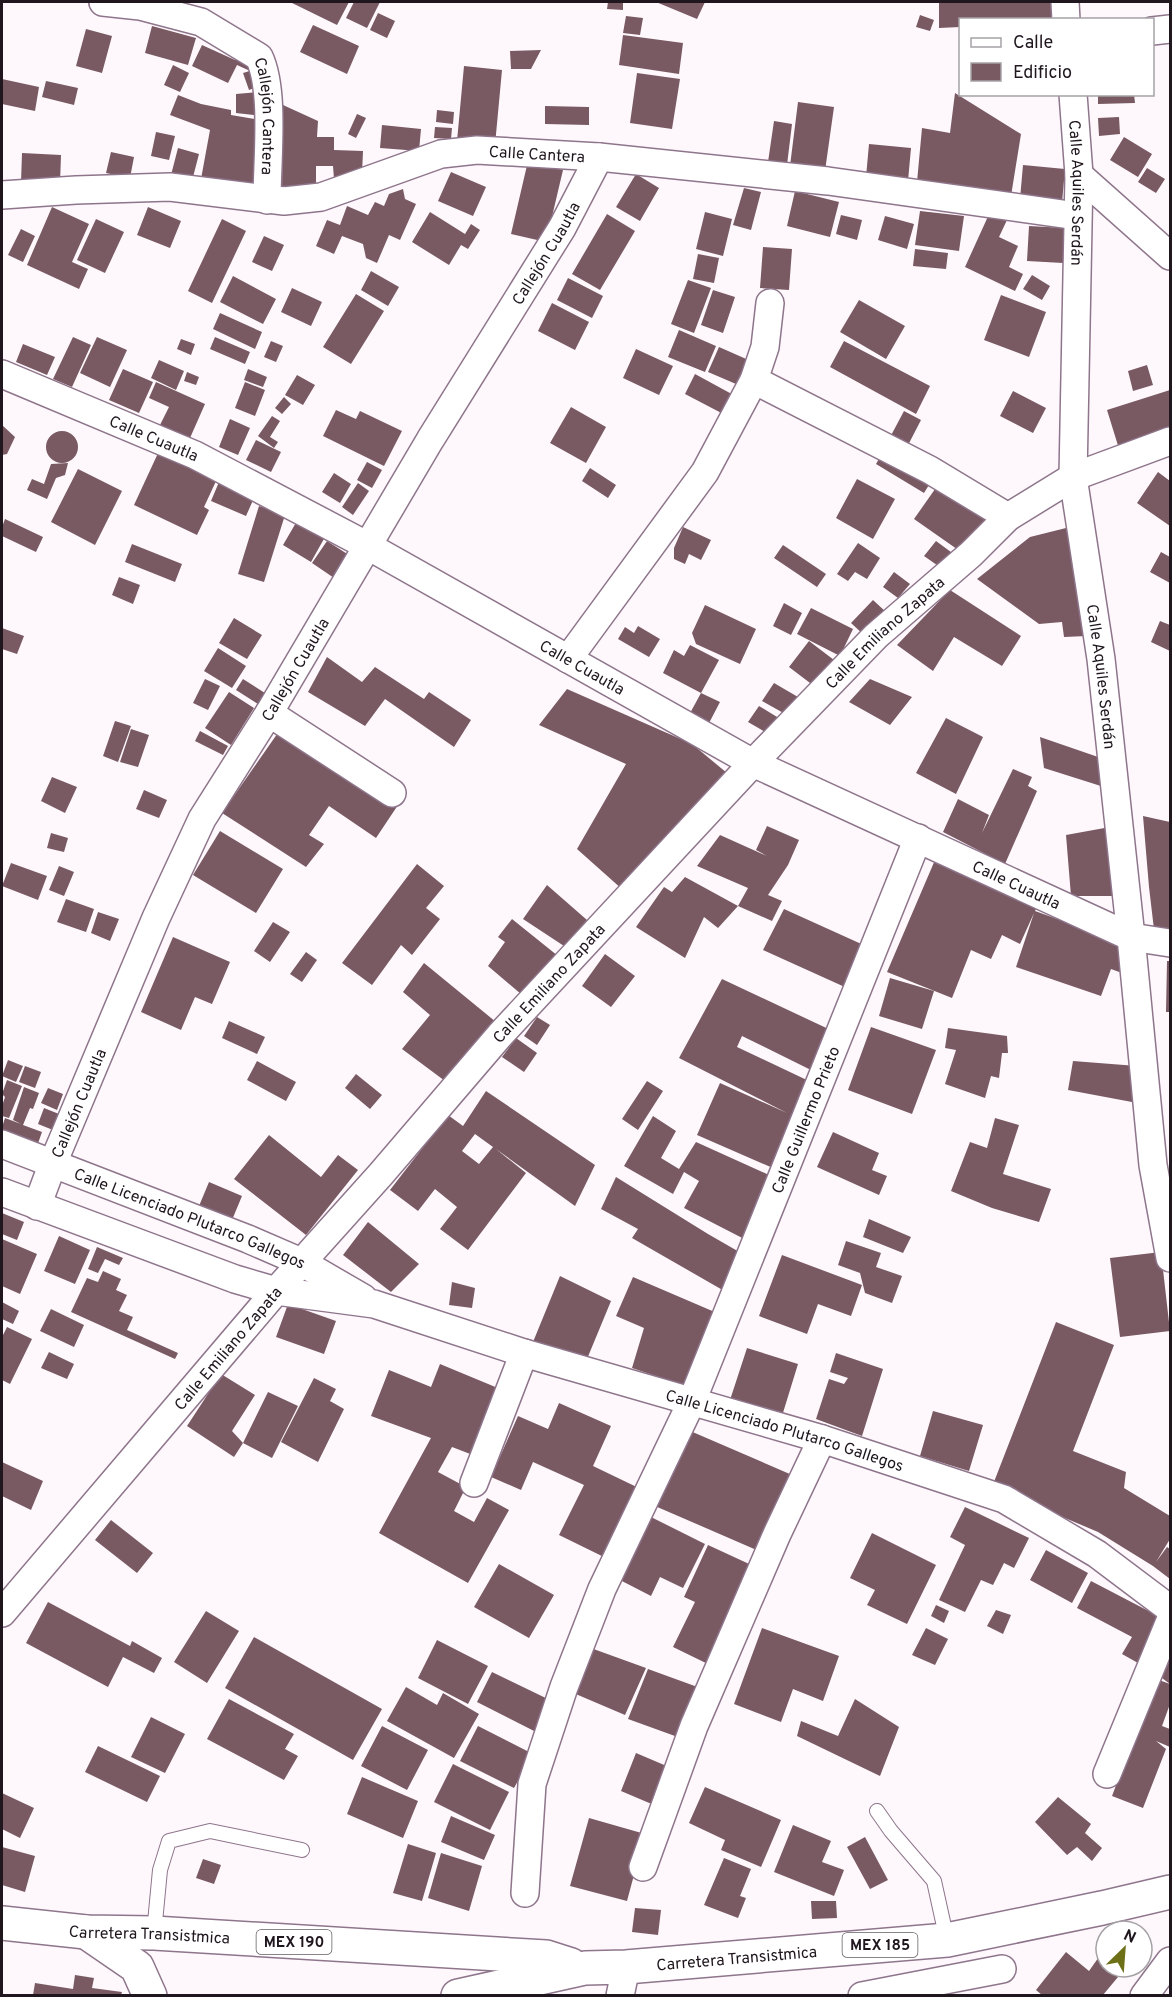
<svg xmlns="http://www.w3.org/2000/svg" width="1172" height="1997" font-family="Overpass,sans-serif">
<rect width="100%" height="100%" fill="#fef8fd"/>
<path fill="#795a63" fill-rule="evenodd" d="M290,2H349L337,25Z
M354,2H380L367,28L346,18Z
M608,2H623V10L607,9Z
M656,2H705L697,19Z
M987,2H1054L1053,20H960V27L939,28V3Z
M378,13L395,21L387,38L370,30Z
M920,15L934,20L930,31L916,27Z
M626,16L643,18L640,35L623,33Z
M313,25L359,46L347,74L300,52Z
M152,26L196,38L188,65L145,53Z
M86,29L112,36L102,73L76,66Z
M623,35L683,43L679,74L619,65Z
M202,45L235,60L238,54L252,61L248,70L237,65L228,83L192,66Z
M541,50L531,69H511L510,51Z
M173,65L189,73L180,92L164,85Z
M464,66L502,70L495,145L457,141Z
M253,70L259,86L249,90L243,73Z
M637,73L680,79L672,129L630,123Z
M2,79L39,87L35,111L2,104Z
M46,81L78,88L74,105L42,97Z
M259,92L263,116L236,113V94Z
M955,93L1021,134L1011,196L917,182L922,128L950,133Z
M1098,94H1134L1135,103L1098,104Z
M178,95L201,104L231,110V115L266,121L255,188L201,179L210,130L170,115Z
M798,102L834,107L825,171L790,166Z
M283,105L318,121L317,137H334V150L363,151L362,174L334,179L333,166H316V188L282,187Z
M545,106L589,107V125L545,124Z
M437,110L454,112L453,124L436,122Z
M357,114L366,118L356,138L348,134Z
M1119,117L1120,134L1099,136L1098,118Z
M774,121L792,124L787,165L768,162Z
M382,125L421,129L419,151L380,148Z
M435,127L452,128L451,139L434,138Z
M156,132L175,136L169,160L151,156Z
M1124,137L1152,154L1138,177L1110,160Z
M869,144L911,148L908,181L866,177Z
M178,148L199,154L193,177L171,175Z
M111,152L134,157L130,178L106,173Z
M22,153L61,155L60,184L21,182Z
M528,161L563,170L546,242L511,234Z
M1023,165L1065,169L1062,203L1020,199Z
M1147,168L1165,179L1156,193L1138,182Z
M451,172L486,187L473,216L438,201Z
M636,174L659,188L640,221L616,207Z
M744,188L761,192L751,230L733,225Z
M403,189L405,199L416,204L400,240L389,235L377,263L366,258L363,244L342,236L334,254L316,246L327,220L340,225L347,206L368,215L375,202L384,206L389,194Z
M795,191L839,202L830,237L787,226Z
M52,207L89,224L72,262L88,269L79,289L27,265Z
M148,207L181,221L170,248L137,235Z
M920,211L964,216L959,251L915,245Z
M430,212L465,234L471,224L480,230L468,249L461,245L449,265L412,242Z
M705,212L732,219L723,256L696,249Z
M990,212L1007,220L999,237L1018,246L1009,267L1023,274L1015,291L965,267Z
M607,214L635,231L600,290L572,274Z
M841,215L862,220L857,240L836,234Z
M885,216L914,224L907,249L878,240Z
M96,219L124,232L105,273L77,260Z
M222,219L246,231L212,303L188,291Z
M1029,226L1065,228L1063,263L1027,261Z
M21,229L35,236L23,262L8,255Z
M264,236L284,245L272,271L252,262Z
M763,247L792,249L789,290L760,288Z
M915,249L948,253L946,269L913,266Z
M698,254L719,258L714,283L693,279Z
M371,271L399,287L388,306L361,290Z
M1032,275L1050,286L1042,300L1023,289Z
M233,276L276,299L263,324L220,302Z
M568,278L603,296L592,318L557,300Z
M688,280L711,288L694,333L671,324Z
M292,288L322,302L311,326L281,312Z
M713,290L735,297L723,333L701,325Z
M356,294L384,311L351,364L323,347Z
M1001,295L1046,312L1029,357L984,340Z
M859,300L905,326L886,359L840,332Z
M552,303L589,322L575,350L538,331Z
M220,313L262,332L255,349L213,329Z
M679,330L716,346L705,372L668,357Z
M73,337L91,345L72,387L53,379Z
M97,337L127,350L110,387L80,373Z
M215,337L250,352L245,364L210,349Z
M181,339L195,344L191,355L177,349Z
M271,341L283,346L276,362L264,357Z
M844,341L930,386L916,414L830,367Z
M23,344L55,357L47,375L16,362Z
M719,347L753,362L743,387L708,372Z
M636,349L673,366L659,395L623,378Z
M159,360L184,371L176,390L151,378Z
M1147,365L1153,385L1133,391L1128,371Z
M123,369L153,382L139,413L109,400Z
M248,369L267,377L263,387L244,380Z
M187,372L199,377L196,385L184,381Z
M695,374L739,398L729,417L685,394Z
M297,375L315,385L303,405L285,395Z
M156,382L205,404L190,438L160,425L169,407L149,398Z
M245,382L265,390L255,416L235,408Z
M1170,390V435L1120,452L1107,410Z
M1013,391L1046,408L1033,433L1000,416Z
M284,397L291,404L282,414L275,408Z
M571,407L606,427L586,463L550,443Z
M336,410L356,419L360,411L402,431L384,466L323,436Z
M904,411L921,420L905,451L887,443Z
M272,416L280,421L270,437L278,442L274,448L258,436Z
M230,419L250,428L238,455L219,447Z
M2,425L15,437L7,454L2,455Z
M46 447a16 16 0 1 1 32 0a16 16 0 1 1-32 0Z
M256,440L281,452L271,472L246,460Z
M884,450L932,480L924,493L876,464Z
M159,451L217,479L204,507L209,510L197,535L134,505Z
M367,462L382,470L372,488L357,480Z
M68,463L65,475L56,478L47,499L27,490L32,479L44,484L51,464Z
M590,468L616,485L608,498L582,481Z
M78,469L122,491L95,545L51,522Z
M1158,472L1170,481V526L1137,503Z
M334,473L351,484L340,503L322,492Z
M857,479L895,499L873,539L836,518Z
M219,482L254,498L246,516L211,501Z
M940,482L996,520L964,554L914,519Z
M358,483L369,491L353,515L342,507Z
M259,506L285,515L264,582L238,574Z
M5,519L43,537L36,552L2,536V527Z
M297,521L325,537L311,562L283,545Z
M1074,526L1087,636L1064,637L1062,622L1039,624L977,579L1030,537Z
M683,527L711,540L701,560L689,554L685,564L674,559V548Z
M327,541L352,557L337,580L312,563Z
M936,541L955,555L944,570L924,556Z
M858,543L880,558L867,579L855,572L848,581L837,574Z
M132,544L182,564L175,582L125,562Z
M783,545L826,574L817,587L774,558Z
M1161,552L1170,557V583L1150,572Z
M894,572L910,584L898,598L883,587Z
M119,577L140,585L133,604L112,595Z
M950,590L1021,636L1002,666L954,637L933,671L897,645Z
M873,600L886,612L864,635L851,623Z
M784,603L802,613L791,635L773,626Z
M705,605L756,629L740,664L696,644L692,633Z
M811,608L853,629L840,656L797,634Z
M234,618L262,635L247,659L219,643Z
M1160,621L1170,625V651L1151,642Z
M638,626L660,639L649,657L618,639L625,627L634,633Z
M2,628L24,636L17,654L2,649Z
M809,641L834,660L814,686L789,667Z
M690,645L719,660L701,693L720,702L708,725L689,715L701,693L663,673L674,650L684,656Z
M218,648L246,666L232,688L204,671Z
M327,657L362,682L375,667L424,699L429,692L471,720L454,747L385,699L365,726L308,692Z
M205,679L220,686L208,710L193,703Z
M243,679L268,695L261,706L236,690Z
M870,679L912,697L890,725L849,702Z
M774,683L798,697L787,715L762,701Z
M567,689L692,744L727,773L623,890L577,849L626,764L539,725Z
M229,692L254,708L231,745L205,728Z
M759,706L782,720L772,736L748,722Z
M946,718L983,737L956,794L916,773Z
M115,721L131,726L118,762L103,756Z
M282,727L398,805L376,838L329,806L309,835L324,844L306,867L222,813Z
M131,729L149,735L138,767L120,762Z
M200,731L228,746L223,755L195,741Z
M1040,737L1101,758L1104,787L1044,768Z
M1013,769L1032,777L1028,786L1037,791L1005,864L943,832L958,799L989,815L982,833Z
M52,777L77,787L65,813L41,801Z
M144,790L167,800L159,818L136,809Z
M1143,816L1170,822V939L1155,938L1149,887Z
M767,826L799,840L788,865L768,895L782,901L772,921L738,906L748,888L697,866L720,835L767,856L756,850Z
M1110,827L1119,896H1071L1066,835Z
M220,831L283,869L256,913L193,875Z
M51,833L68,838L64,852L47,848Z
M935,860L1037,907L1035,911L1129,945L1133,977L1111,969L1101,996L1016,967L1034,913L1020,944L1002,935L991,959L971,950L952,998L887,972Z
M11,863L47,876L38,900L2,886Z
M417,864L444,886L426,908L440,919L412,955L401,945L372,985L342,963Z
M59,866L74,872L64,896L49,890Z
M685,877L738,906L718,928L704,917L685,958L636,927L664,887L672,892Z
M547,885L587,920L564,946L523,919Z
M66,899L94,909L86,932L57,922Z
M784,909L868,947L847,988L763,950Z
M98,912L119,919L110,941L91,933Z
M512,919L558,956L541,970L521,994L488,966L505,942L498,937Z
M273,922L290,932L270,962L254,951Z
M173,937L230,962L212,1004L195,997L181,1030L141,1012Z
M306,952L317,960L302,982L290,974Z
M605,954L635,976L611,1007L582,986Z
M1167,961H1170V1012H1166Z
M424,963L496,1022L445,1081L402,1049L430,1015L403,992Z
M890,978L934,991L922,1029L879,1016Z
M722,979L837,1033L817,1073L742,1036L737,1047L811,1082L782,1172L697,1135L720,1083L787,1113L679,1058Z
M537,1017L550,1025L537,1045L524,1036Z
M229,1021L265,1037L257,1054L222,1038Z
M871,1027L936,1050L912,1114L848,1090Z
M948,1028L1007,1036L1008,1053H1002L999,1078L991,1076L985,1098L945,1084L956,1050L945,1048Z
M516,1038L537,1053L524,1072L502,1057Z
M8,1060L23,1066L16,1082L2,1076Z
M257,1061L296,1082L286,1101L247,1080Z
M1073,1061L1137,1066L1132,1102L1068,1090Z
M25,1066L41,1072L35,1088L19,1082Z
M356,1074L382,1095L370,1109L345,1088Z
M7,1080L22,1086L9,1118L2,1116V1106L5,1097L2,1094Z
M647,1081L663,1091L638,1130L622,1119Z
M24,1087L39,1093L33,1109L30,1108L23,1125L42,1132L36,1149L2,1135V1127L5,1118L21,1124L13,1120Z
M48,1088L63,1094L57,1110L41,1103Z
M486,1091L595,1165L575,1206L496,1149L526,1173L468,1250L440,1229L457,1207L435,1189L418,1211L390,1190L448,1115L463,1126ZM475,1134L493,1147L479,1164L462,1151Z
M44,1108L59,1114L53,1130L38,1124Z
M653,1116L676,1131L661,1158L679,1169L696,1142L780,1180L750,1242L684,1208L699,1181L684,1172L673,1194L624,1166Z
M995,1118L1019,1125L1003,1174L1051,1189L1039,1222L992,1208L951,1191L970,1142L987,1148Z
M833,1132L879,1153L872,1170L887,1176L879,1195L817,1167Z
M269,1135L321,1177L338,1155L358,1170L306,1235L234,1179Z
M616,1177L708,1234L748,1257L733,1296L632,1238L638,1229L601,1209Z
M209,1182L242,1196L232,1220L199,1206Z
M2,1213L24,1222L17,1240L2,1234Z
M869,1219L911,1237L903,1253L863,1237Z
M368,1222L419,1264L391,1292L343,1255Z
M59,1236L90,1250L75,1284L44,1271Z
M2,1239L37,1254L20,1294L2,1286Z
M846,1241L881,1253L876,1267L902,1276L892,1303L865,1293L860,1273L838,1265Z
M97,1247L123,1258L119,1265L105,1259L98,1273L88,1269Z
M1161,1252L1170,1331L1120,1337L1110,1258Z
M782,1255L862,1285L851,1316L818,1304L807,1334L759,1316Z
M103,1271L121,1279L116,1290L127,1295L119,1311L133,1317L127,1330L178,1353L175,1359L71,1312L87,1278L98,1282Z
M560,1276L611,1301L587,1359L533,1342Z
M633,1277L724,1316L691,1388L632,1368L644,1328L616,1316Z
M452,1282L475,1288L472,1308L449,1305Z
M2,1302L19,1311L13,1324L2,1319Z
M288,1304L336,1321L324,1354L276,1337Z
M51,1309L84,1325L74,1347L40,1331Z
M1056,1322L1114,1345L1073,1451L1126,1472L1124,1488L1170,1516V1539L1156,1562L1167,1547L1170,1549V1579L1153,1566L1098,1532L992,1487Z
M7,1327L32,1339L10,1384L2,1380V1337Z
M747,1348L798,1364L782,1416L730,1400Z
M49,1352L74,1364L67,1379L41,1368Z
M836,1353L883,1369L862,1436L816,1419L829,1379L844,1384L848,1378L830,1372Z
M440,1364L505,1391L478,1457L452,1447L438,1472L466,1487L454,1511L474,1522L487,1498L509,1510L468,1583L379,1533L431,1438L371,1416L389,1370L431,1387Z
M221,1374L255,1395L232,1431L243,1443L234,1457L187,1426Z
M314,1378L336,1389L330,1401L344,1409L318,1462L281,1442Z
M268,1392L298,1406L272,1458L243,1443Z
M559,1403L611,1426L593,1466L645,1491L610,1560L559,1535L584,1485L533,1462L521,1490L491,1477L518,1416L548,1429Z
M933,1411L983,1425L969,1471L920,1456Z
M681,1427L799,1478L766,1554L648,1503Z
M2,1462L43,1481L31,1510L2,1496Z
M965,1507L1029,1538L1014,1568L1004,1563L993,1585L981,1580L965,1612L939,1600L965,1545L950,1537Z
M649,1516L705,1544L683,1588L660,1577L651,1596L618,1579Z
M111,1520L153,1553L137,1573L95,1540Z
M872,1533L936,1565L907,1624L867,1605L875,1590L850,1578Z
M708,1545L760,1569L714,1667L673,1647L695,1602L684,1597Z
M1046,1550L1088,1573L1072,1603L1030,1580Z
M499,1564L554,1595L529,1638L474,1607Z
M1091,1581L1162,1618L1138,1663L1122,1654L1132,1637L1077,1608Z
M48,1602L130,1646L132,1641L162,1658L154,1673L123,1657L108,1687L26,1643Z
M936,1605L949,1611L944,1623L931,1616Z
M996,1610L1011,1615L1003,1634L987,1626Z
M206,1611L239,1631L207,1683L174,1662Z
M762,1628L839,1656L823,1701L793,1689L781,1722L734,1704Z
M926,1628L948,1639L935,1665L912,1655Z
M254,1637L382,1709L353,1760L225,1688Z
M437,1640L488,1666L468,1704L418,1678Z
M588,1647L646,1668L625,1715L571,1692Z
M1170,1648V1684L1154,1672Z
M648,1669L703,1689L686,1740L628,1719Z
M492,1672L554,1702L538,1733L477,1702Z
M1156,1679L1170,1684V1704L1162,1726L1170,1729V1747L1156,1741L1166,1749L1143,1808L1112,1796Z
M406,1687L437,1705L443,1693L479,1714L454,1758L387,1721Z
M229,1699L294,1734L285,1749L298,1756L284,1780L207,1739Z
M855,1699L899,1727L880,1776L797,1736L801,1721L838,1736Z
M151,1717L185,1734L165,1773L131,1757Z
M382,1726L428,1750L407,1790L361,1766Z
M478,1726L533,1754L514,1788L460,1761Z
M98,1746L160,1776L147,1802L85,1772Z
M636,1753L676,1770L661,1808L621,1791Z
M453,1764L509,1792L490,1830L434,1802Z
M362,1777L418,1801L403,1838L347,1814Z
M705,1787L781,1820L761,1867L721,1850L725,1840L689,1823Z
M2,1793L34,1808L20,1838L2,1829Z
M1058,1797L1091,1824L1085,1833L1102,1848L1092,1861L1077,1847L1067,1855L1035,1822Z
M451,1816L495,1835L484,1860L441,1842Z
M589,1818L645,1834L627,1901L570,1886Z
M793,1825L831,1841L822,1862L844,1870L834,1896L774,1872Z
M865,1837L888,1880L870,1889L847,1847Z
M408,1844L436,1853L422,1901L393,1893Z
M2,1847L35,1856L25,1892L2,1885Z
M441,1853L482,1866L469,1911L428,1898Z
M724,1858L751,1869L740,1896L746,1898L738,1918L704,1905Z
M203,1859L221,1865L214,1884L196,1878Z
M811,1901H836L837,1918L812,1919Z
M635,1908L661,1910L658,1935L632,1932Z
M1066,1952L1089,1971L1101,1954L1106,1958V1967H1118L1123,1971L1103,1995H1042L1036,1990Z
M75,1975L94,1978L92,1988L122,1992L121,1995H33L35,1983L73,1989Z"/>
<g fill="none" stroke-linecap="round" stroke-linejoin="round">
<defs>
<path id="service" d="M877,1811L891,1831L934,1881L947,1940
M154,1933L160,1870L169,1841L210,1831L302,1850"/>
<g id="minor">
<path id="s1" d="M103,2L140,6L201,22L259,57C275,90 267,161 267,200"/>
<path d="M1065,2L1066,20"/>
<path d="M1152,31L1170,29"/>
<path id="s2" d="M1073,94L1079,175L1073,477L1101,659L1131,937L1153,1165L1170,1258"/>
<path d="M1079,175L1170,256"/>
<path id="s3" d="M2,195L76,190L170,187L284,201L321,197L441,154L477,150L599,157L828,181L1077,216"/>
<path id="s4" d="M2,374L195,455L368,546L753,763L1131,937L1170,943"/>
<path d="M754,380L930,470L1008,517"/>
<path d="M568,659L705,472L754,380L765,347L770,303"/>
<path d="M269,713L392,793"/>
<path id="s5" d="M2,1144L248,1239L301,1262L363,1298"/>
<path id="s6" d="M2,1192L235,1279L276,1291L374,1304L524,1353L822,1439L1004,1499L1097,1554L1170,1609"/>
<path id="s7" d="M37,1206L53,1163L156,918L202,819L269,713L430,440L562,228L599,157"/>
<path d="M474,1483L524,1353"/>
<path id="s8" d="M2,1613L276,1291L381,1174L500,1035L753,763L876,636L971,554L1008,517L1073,477L1170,441"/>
<path d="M1107,1774L1170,1621"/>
<path d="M643,1867L694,1726L777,1534L822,1439"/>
<path id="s9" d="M525,1893L532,1784L564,1687L602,1589L692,1401L918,838"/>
<path d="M620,1996L626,1967"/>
<path d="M862,1996L1002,1969"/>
<path d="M1144,1996L1170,1961"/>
</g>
<g id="primary">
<path id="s10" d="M2,1923L86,1932L154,1933L546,1957L571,1965"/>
<path d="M86,1932L137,1967L150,1996"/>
<path id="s11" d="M458,1996L585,1968L626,1967L947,1940L1102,1908L1170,1892"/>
</g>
</defs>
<use href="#service" stroke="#8e758b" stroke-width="16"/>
<use href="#minor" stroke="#8e758b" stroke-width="30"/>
<use href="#primary" stroke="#8e758b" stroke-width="36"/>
<use href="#service" stroke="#fff" stroke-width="14"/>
<use href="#minor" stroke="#fff" stroke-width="27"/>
<use href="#primary" stroke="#fff" stroke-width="33"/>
</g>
<g text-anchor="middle" stroke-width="6" stroke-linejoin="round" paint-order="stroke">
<g fill="#fff" stroke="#625c62" stroke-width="1.5">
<rect x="256.5" y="1930" width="75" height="24" rx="4.5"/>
<rect x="842.5" y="1933" width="75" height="24" rx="4.5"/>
</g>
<g font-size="15" font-weight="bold" fill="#1f161e">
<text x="294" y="1947">MEX 190</text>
<text x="880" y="1950">MEX 185</text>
</g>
<g font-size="16" fill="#1f161e" stroke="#fff">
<text dy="6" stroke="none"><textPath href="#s1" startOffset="228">Callejón Cantera</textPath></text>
<text dy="6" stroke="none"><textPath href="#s3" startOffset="544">Calle Cantera</textPath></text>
<text dy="6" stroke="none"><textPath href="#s2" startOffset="99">Calle Aquiles Serdán</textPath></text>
<text dy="6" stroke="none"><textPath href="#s7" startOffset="1083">Callejón Cuautla</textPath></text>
<text dy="6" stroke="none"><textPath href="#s4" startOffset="165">Calle Cuautla</textPath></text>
<text dy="6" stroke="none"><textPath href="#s8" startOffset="1320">Calle Emiliano Zapata</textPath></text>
<text dy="6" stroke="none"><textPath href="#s4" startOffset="651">Calle Cuautla</textPath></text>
<text dy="6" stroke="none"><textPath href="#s7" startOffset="597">Callejón Cuautla</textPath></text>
<text dy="6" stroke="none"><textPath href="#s2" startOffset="585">Calle Aquiles Serdán</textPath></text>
<text dy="6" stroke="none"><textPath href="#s4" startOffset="1137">Calle Cuautla</textPath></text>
<text dy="6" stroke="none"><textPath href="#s8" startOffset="834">Calle Emiliano Zapata</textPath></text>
<text dy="6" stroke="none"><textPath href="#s7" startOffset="111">Callejón Cuautla</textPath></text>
<text dy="6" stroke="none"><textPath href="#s9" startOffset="828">Calle Guillermo Prieto</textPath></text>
<text dy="6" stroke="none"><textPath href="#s5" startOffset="202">Calle Licenciado Plutarco Gallegos</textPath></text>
<text dy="6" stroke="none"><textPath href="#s8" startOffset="348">Calle Emiliano Zapata</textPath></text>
<text dy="6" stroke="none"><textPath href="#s6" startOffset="820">Calle Licenciado Plutarco Gallegos</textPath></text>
<text dy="6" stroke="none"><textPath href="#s10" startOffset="148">Carretera Transistmica</textPath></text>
<text dy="6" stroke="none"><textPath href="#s11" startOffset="282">Carretera Transistmica</textPath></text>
</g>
</g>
<rect width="1172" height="1997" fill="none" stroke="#1f161e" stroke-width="6"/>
<rect x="959" y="18" width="195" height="78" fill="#ffffff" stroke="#a5a2a5" stroke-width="1.5"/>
<rect x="971" y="38" width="30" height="9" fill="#ffffff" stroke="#a5a2a5" stroke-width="1.5"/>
<text x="1013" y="48" font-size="18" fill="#1f161e">Calle</text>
<rect x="971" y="63" width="30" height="18" fill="#795a63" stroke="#a5a2a5" stroke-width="1.5"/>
<text x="1013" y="78" font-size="18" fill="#1f161e">Edificio</text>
<g transform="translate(1124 1949) rotate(25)"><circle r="28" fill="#ffffff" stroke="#a5a2a5" stroke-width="1.5"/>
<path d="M0-4.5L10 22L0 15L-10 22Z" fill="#6d7016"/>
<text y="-9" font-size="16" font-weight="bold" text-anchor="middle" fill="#1f161e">N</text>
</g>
</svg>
